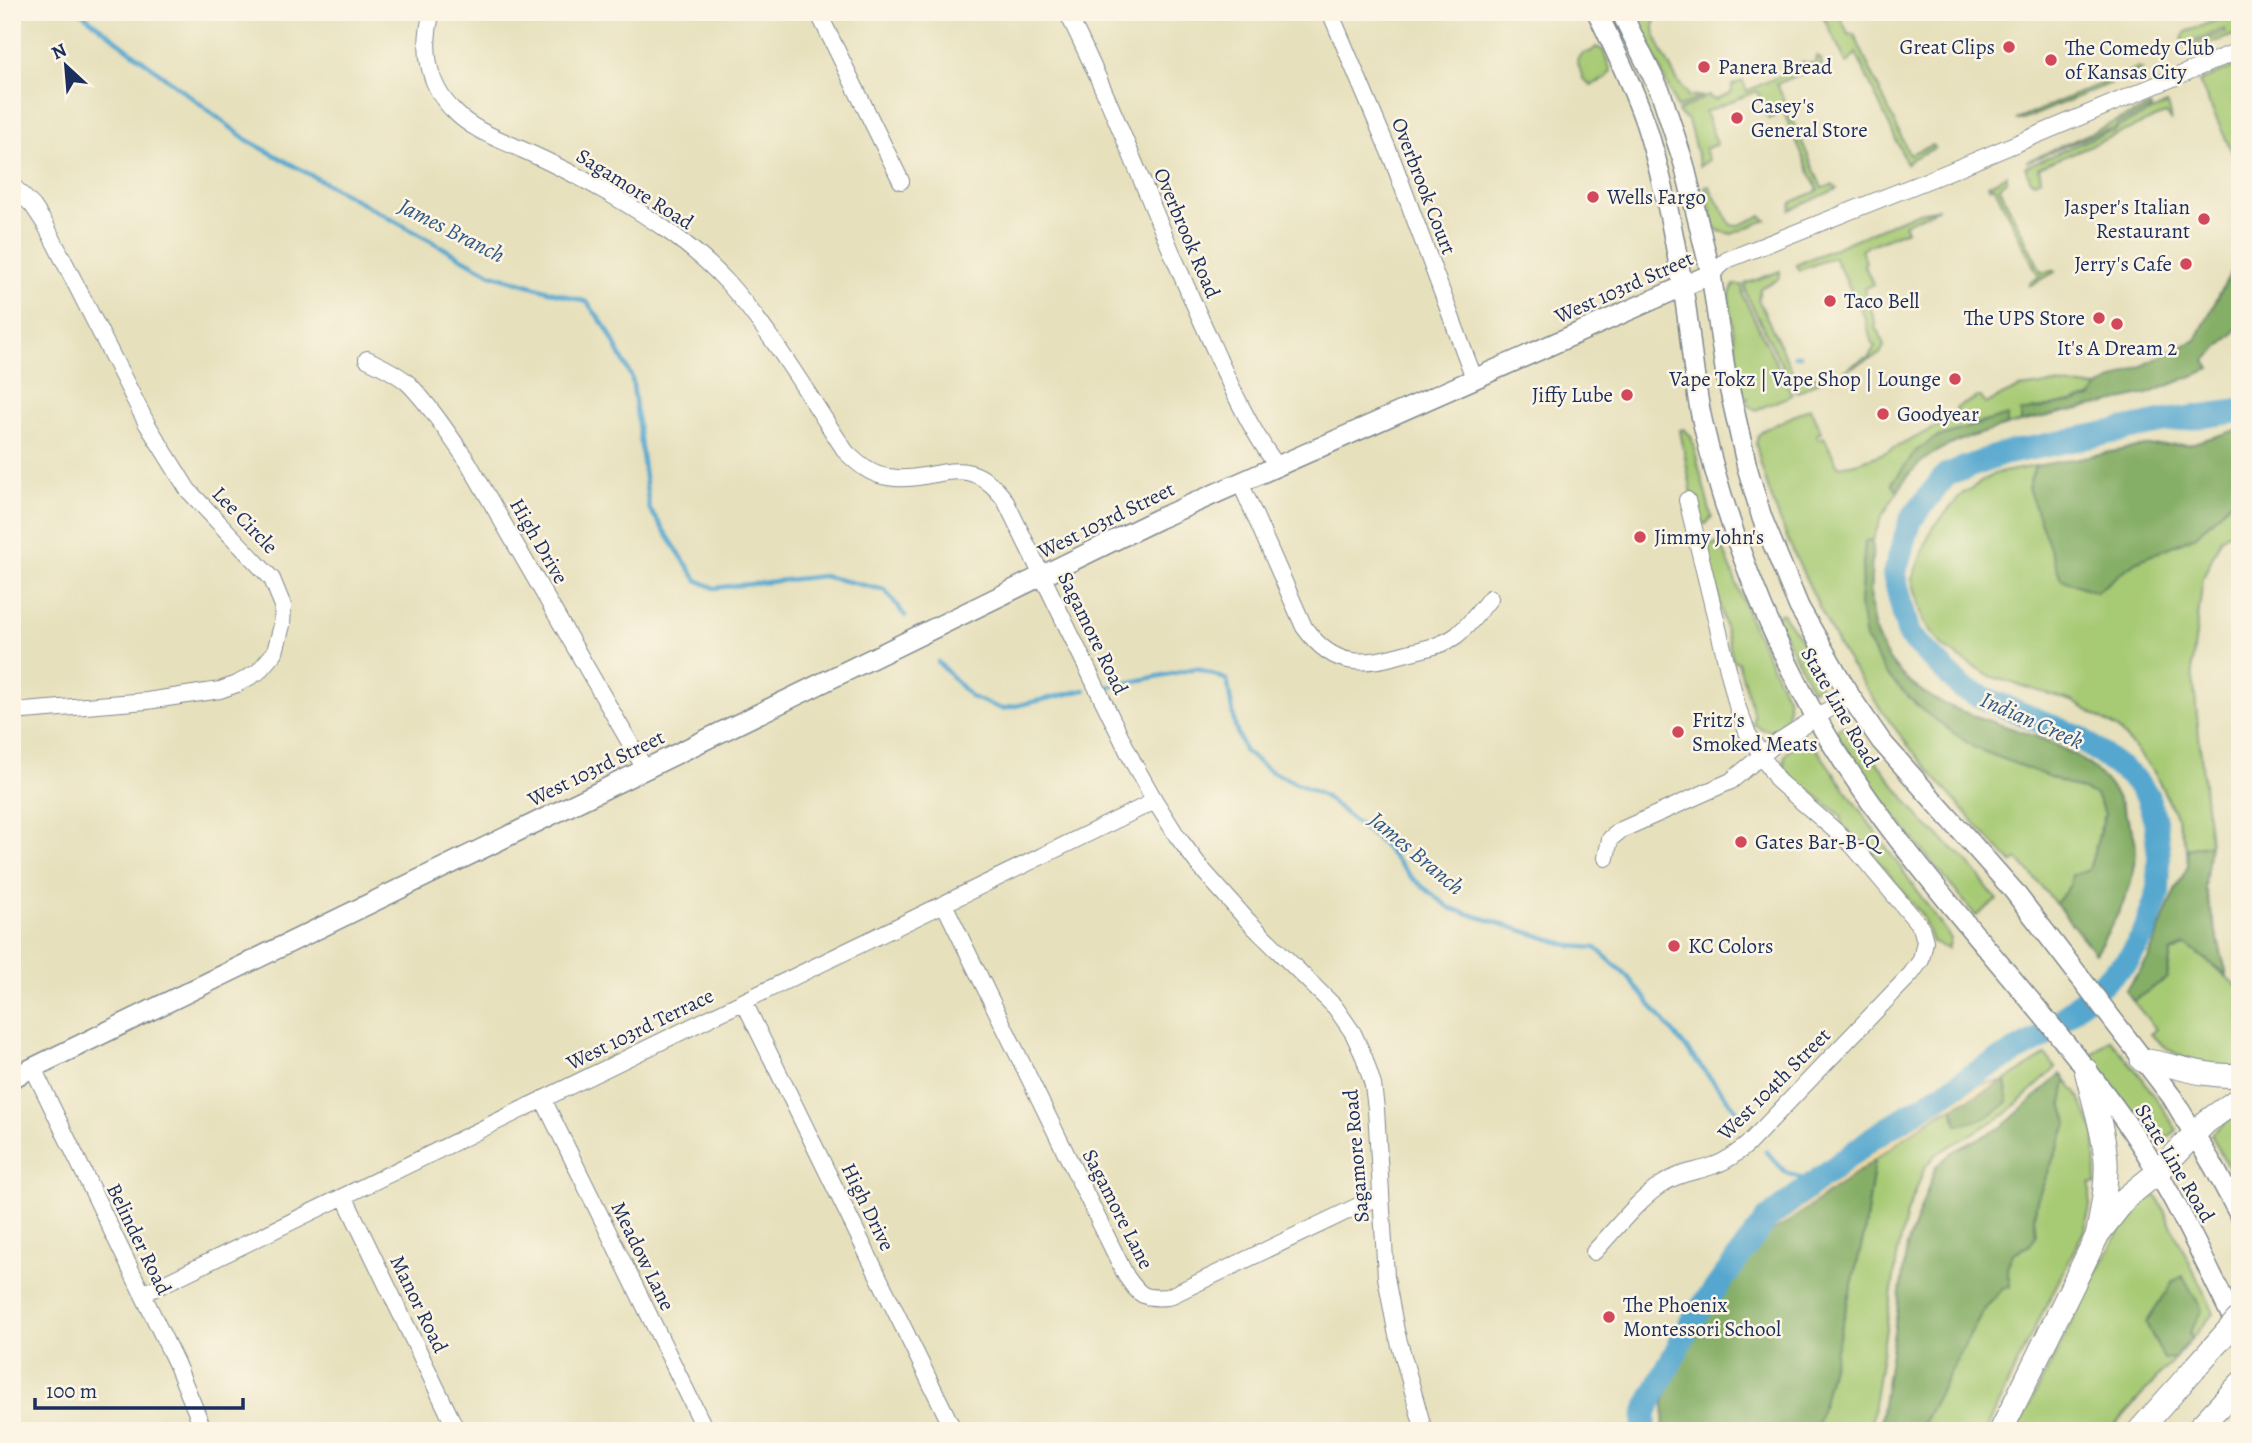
<svg xmlns="http://www.w3.org/2000/svg" width="2252" height="1443" font-family="Alegreya,serif">
<rect width="100%" height="100%" fill="#fcf5e5"/>
<filter id="ink" filterUnits="userSpaceOnUse"><feTurbulence type="fractalNoise" baseFrequency=".0143" numOctaves="2"/><feDisplacementMap in="SourceGraphic" scale="14" xChannelSelector="R" yChannelSelector="G"/><feConvolveMatrix kernelMatrix="1 2 1 2 8 2 1 2 1" color-interpolation-filters="sRGB"/></filter>
<filter id="wash" filterUnits="userSpaceOnUse"><feTurbulence type="fractalNoise" baseFrequency=".00686" numOctaves="4" result="noise"/><feDisplacementMap in="SourceGraphic" scale="28" xChannelSelector="R" yChannelSelector="G"/><feGaussianBlur stdDeviation="1.57" result="paint"/><feColorMatrix in="noise" values="0 0 0 0 0 0 0 0 0 0 0 0 0 0 0 0 0 1.4 0 .05"/><feComposite in="paint" operator="in"/></filter>
<g filter="url(#wash)">
<rect width="100%" height="100%" fill="#e6e0bc"/>
<path fill="#a7ca74" stroke="#617c69" stroke-width="2" d="M1639,12H1661C1656,17 1654,20 1654,27C1654,40 1678,85 1688,94L1687,97L1703,96L1677,108L1641,25Z
M1821,12H1838L1849,35L1854,34L1909,154L1933,145L1935,148L1911,159L1907,164L1856,53L1847,64Z
M2236,12H2240V33L2190,50L2194,44L2226,32L2225,29L2191,42L2186,48L2182,38L2186,32Z
M1596,47L1603,50L1611,71L1606,79L1591,85L1583,79L1577,60L1581,54L1592,51Z
M1817,56L1821,59L1822,65L1777,84L1822,188L1833,185L1837,189L1790,210L1792,202L1818,191L1783,111L1769,119L1766,113L1773,110L1771,104L1763,107L1757,91L1705,112L1717,144L1705,149L1709,160L1700,166L1688,120L1679,115L1678,111L1708,96L1715,100L1732,92V85L1743,81L1747,91L1800,67L1801,69L1804,67L1802,62L1815,64Z
M2240,64V169L2199,82Z
M2137,68L2142,70L2023,120H2016Z
M2167,104L2171,120L2165,114L2039,167L2041,178L2035,182L2031,181L2025,167L2106,132H2113L2120,126Z
M2150,106L2151,109L2118,124L2114,129L2105,130L2026,162Z
M2007,175V181L1999,187L2042,273L2053,270L2055,272L2029,286V283L2039,277L1994,186L1989,188L1988,185Z
M1705,186H1709L1731,225L1737,226L1761,216L1766,220L1732,234L1719,231L1714,225Z
M1939,208L1904,224L1907,230L1861,249L1866,262L1864,264L1873,284L1864,289L1876,324L1875,329L1879,331L1884,346L1880,354L1843,371L1864,358H1868L1875,346L1872,344L1865,318L1834,257L1800,270L1796,265L1918,212Z
M1780,271V276L1777,280L1760,288L1758,299L1794,375L1805,379L1820,375L1823,379L1796,393L1746,294L1745,284Z
M1734,285H1742L1743,296L1792,395L1756,410L1746,404L1748,398H1745L1743,392L1729,304L1730,293Z
M2051,384L2098,387L2091,398L2022,412L2021,422L2007,426V416L1971,425L1892,482L1898,491L1881,518L1873,540L1865,542L1860,603L1885,673L1922,710L1975,748L2096,795L2105,814L2089,870L2070,884L2056,904L2018,859L2012,863C1949,796 1889,729 1842,651C1828,628 1818,603 1806,579C1785,536 1766,491 1756,444L1758,436L1763,430L1810,408L1821,432L1816,435L1819,439L1824,437L1838,466C1878,462 1922,433 1958,415L1956,408L1978,397H1981L1985,404L2019,388Z
M1684,429L1691,436L1710,511L1712,517L1706,524L1700,522L1694,505L1680,430Z
M2035,466L2028,488L2096,592L2135,562L2196,536L2240,492V525L2221,538L2203,578L2192,666L2210,844L2187,849L2177,818L2154,772L2118,729L2072,701L1989,676L1944,648L1924,623L1912,579L1931,530L1962,494L1994,474Z
M1716,543L1724,550L1750,620L1787,697C1794,723 1772,741 1753,723L1754,715L1738,662L1733,660L1706,548Z
M1782,613C1798,640 1821,653 1820,686L1812,690L1775,616Z
M1844,725L1856,735L1924,823L1967,861L1997,900L1976,916C1927,856 1876,797 1836,731Z
M1803,744L1813,746L1818,751L1951,939L1948,949L1932,942L1922,915L1869,850L1842,825L1841,816L1811,791L1802,789L1786,771L1784,765L1785,755L1792,747Z
M2187,945L2240,988V1069C2196,1062 2185,1066 2150,1034L2156,1029L2133,1001L2167,978L2171,953Z
M2110,1039L2143,1079L2177,1130L2156,1147L2091,1055Z
M2046,1055L2056,1068L2006,1114L1935,1155L1925,1167L1907,1213L1898,1252L1870,1431H1816L1864,1235L1875,1160C1899,1140 1924,1121 1953,1107L1957,1125L2008,1102L2005,1081Z
M2066,1080L2078,1095L2095,1132L2096,1184H2090V1206L2085,1229L2024,1349L1986,1431H1919L1981,1314L2002,1288L2010,1287L2007,1267L2013,1253L2030,1245L2036,1235L2034,1218L2037,1200L2068,1122L2062,1104Z
M2240,1111V1192L2211,1134Z
M2154,1195L2158,1198L2214,1313L2191,1339L2183,1276L2174,1281L2164,1358H2175L2110,1431H2016L2125,1219L2142,1200Z"/>
<path fill="#85ae66" stroke="#506e62" stroke-width="2" d="M2240,254V323L2234,333L2205,361L2210,369L2147,394L2021,422V412L2091,398L2098,387L2196,340Z
M2007,415V426C1976,435 1938,444 1915,468C1908,474 1903,483 1898,491L1892,483L1916,451L1935,438Z
M2240,429V492L2196,536L2135,562L2096,592L2061,579L2028,488L2035,466L2143,446L2190,444Z
M1873,540C1872,574 1865,614 1881,646C1931,745 2083,705 2126,815C2129,823 2134,832 2135,840C2141,880 2115,921 2095,953L2056,904L2070,884L2072,875L2089,870L2105,814L2096,795L1975,748L1922,710L1885,673L1864,635L1860,603L1865,541Z
M2210,844L2205,888L2227,975L2186,945L2171,953L2167,978L2133,1001L2125,991L2148,959L2171,899L2188,866L2187,849Z
M2061,1074L2066,1080L2062,1104L2068,1122L2037,1200L2034,1218L2036,1235L2030,1245L2013,1253L2007,1267L2010,1287L2002,1288L1981,1314L1919,1431H1879L1907,1246L1936,1166L1955,1150L2002,1127Z
M2005,1081L2008,1102C1992,1116 1977,1122 1957,1125L1953,1107Z
M1875,1160L1864,1235L1816,1431H1663L1664,1402L1673,1378L1729,1277L1758,1240L1787,1223Z
M2183,1276L2202,1310L2189,1333L2191,1339L2175,1358L2164,1359L2146,1323L2174,1281Z"/>
<path fill="#eeda9e" stroke="#84847e" stroke-width="2" d="M2005,1081L1936,1115L1787,1223L1758,1240L1772,1221L1786,1208L1848,1161L1938,1102L1974,1085Z"/>
<g fill="none" stroke-linecap="round" stroke-linejoin="round">
<path stroke="#54a7cf" stroke-width="4.5" d="M80,12L247,140L491,274L587,302L607,329L632,378L649,508L697,580L714,588L823,576L885,590L905,616
M1795,356H1800
M938,662L971,697L1002,709L1085,690
M1108,687L1197,668L1227,680L1235,726L1244,751L1268,770L1324,796L1381,843L1413,879L1450,908L1572,946L1596,948L1627,976L1743,1118
M1766,1151L1785,1172L1814,1183"/>
<path stroke="#54a7cf" stroke-width="24" d="M1644,1431L1645,1412L1691,1322L1766,1220L1874,1137L1986,1067L2040,1039L2128,960L2144,934L2158,893L2159,856L2155,820L2147,795L2131,776L2080,738L1963,689L1909,635L1894,574L1911,519L1946,475L2003,454L2166,421L2240,411"/>
</g>
</g>
<g filter="url(#ink)">
<g fill="none" stroke-linecap="round" stroke-linejoin="round">
<defs>
<path id="minor" d="M432,12C422,47 427,85 454,111C472,130 499,139 523,150C552,163 580,177 608,193C651,218 694,246 727,282C773,334 808,395 846,452C858,464 871,475 888,477C936,485 966,447 1005,500L1134,764L1155,801L1177,836L1201,868L1248,921L1335,1007L1353,1033L1364,1057L1373,1085L1376,1109L1386,1277L1396,1331L1424,1431
M818,12L901,181
M1067,12C1118,114 1156,221 1203,324C1225,373 1245,422 1277,466
M1330,12L1393,161L1474,378
M12,185L33,206L45,224L147,424L188,490L272,579L283,606L282,625L275,652L258,672L237,684L220,690L147,701L12,712
M1711,274L1727,260L1936,177L2240,50
M367,359C381,366 397,373 409,384C431,407 450,436 468,462L645,769
M1240,482L1304,627C1335,671 1365,665 1411,652C1427,648 1444,645 1457,635C1470,624 1480,611 1490,598
M1606,858L1610,839L1621,830L1731,781L1779,741L1850,696
M944,904L1126,1276C1140,1296 1143,1299 1168,1297L1381,1195
M744,1002L954,1431
M33,1068L176,1363L204,1431
M543,1099L706,1431
M344,1196L457,1431
M1594,1252C1616,1229 1637,1200 1664,1183C1680,1172 1698,1172 1715,1165C1727,1161 1737,1153 1747,1145L1911,974L1921,960L1925,941L1921,927L1853,846L1778,781L1748,734L1737,706L1687,500
M143,1294L1155,801"/>
<path id="major" d="M1597,12C1614,48 1632,84 1645,122C1662,174 1673,229 1682,283C1691,330 1692,378 1703,424C1722,507 1751,587 1788,664C1868,832 2008,961 2117,1110C2168,1179 2202,1257 2240,1333
M1621,12L1661,93L1684,164L1711,274L1725,369L1747,467L1762,518L1799,607L1850,696L1881,741L2013,890L2172,1097L2214,1167L2240,1216
M12,1078L1158,519L1711,274"/>
<path id="highway" d="M2142,1060C2177,1065 2203,1078 2240,1075
M2086,1070C2093,1100 2104,1131 2106,1161C2107,1185 2102,1209 2098,1232
M2001,1431L2098,1234L2127,1197L2158,1172L2206,1122L2240,1098
M2139,1431L2194,1369
M2196,1431L2240,1384"/>
</defs>
<use href="#minor" stroke="#80888d" stroke-width="18"/>
<use href="#major" stroke="#80888d" stroke-width="22"/>
<use href="#highway" stroke="#80888d" stroke-width="25"/>
<use href="#minor" stroke="#fff" stroke-width="16"/>
<use href="#major" stroke="#fff" stroke-width="19"/>
<use href="#highway" stroke="#fff" stroke-width="23"/>
<defs>
<path id="highway-bridge" d="M2194,1369L2240,1317"/>
</defs>
<use href="#highway-bridge" stroke="#80888d" stroke-width="25" stroke-linecap="butt"/>
<use href="#highway-bridge" stroke="#fff" stroke-width="23"/>
</g>
</g>
<g fill="#d1495b" stroke="#fcf5e5" stroke-width="2.5">
<circle cx="2009" cy="47" r="7"/>
<circle cx="2051" cy="60" r="7"/>
<circle cx="1704" cy="67" r="7"/>
<circle cx="1737" cy="118" r="7"/>
<circle cx="1593" cy="197" r="7"/>
<circle cx="2204" cy="219" r="7"/>
<circle cx="2186" cy="264" r="7"/>
<circle cx="1830" cy="301" r="7"/>
<circle cx="2099" cy="318" r="7"/>
<circle cx="2117" cy="324" r="7"/>
<circle cx="1955" cy="379" r="7"/>
<circle cx="1627" cy="395" r="7"/>
<circle cx="1883" cy="414" r="7"/>
<circle cx="1640" cy="537" r="7"/>
<circle cx="1678" cy="732" r="7"/>
<circle cx="1741" cy="842" r="7"/>
<circle cx="1674" cy="946" r="7"/>
<circle cx="1609" cy="1317" r="7"/>
</g>
<g text-anchor="middle" stroke-width="5" stroke-linejoin="round" paint-order="stroke">
<g font-size="21" fill="#1b2f5e" stroke="#fcf5e5" text-anchor="start">
<text x="1995" y="54" text-anchor="end">Great Clips</text>
<text x="2065" y="55">The Comedy Club<tspan x="2065" dy="24">of Kansas City</tspan></text>
<text x="1718" y="74">Panera Bread</text>
<text x="1751" y="113">Casey's<tspan x="1751" dy="24">General Store</tspan></text>
<text x="1607" y="204">Wells Fargo</text>
<text x="2190" y="214" text-anchor="end">Jasper's Italian<tspan x="2190" dy="24">Restaurant</tspan></text>
<text x="2172" y="271" text-anchor="end">Jerry's Cafe</text>
<text x="1844" y="308">Taco Bell</text>
<text x="2085" y="325" text-anchor="end">The UPS Store</text>
<text x="2117" y="355" text-anchor="middle">It's A Dream 2</text>
<text x="1941" y="386" text-anchor="end">Vape Tokz | Vape Shop | Lounge</text>
<text x="1613" y="402" text-anchor="end">Jiffy Lube</text>
<text x="1897" y="421">Goodyear</text>
<text x="1654" y="544">Jimmy John's</text>
<text x="1692" y="727">Fritz's<tspan x="1692" dy="24">Smoked Meats</tspan></text>
<text x="1755" y="849">Gates Bar-B-Q</text>
<text x="1688" y="953">KC Colors</text>
<text x="1623" y="1312">The Phoenix<tspan x="1623" dy="24">Montessori School</tspan></text>
</g>
<g font-size="21" fill="#1b2f5e" stroke="#fcf5e5">
<text transform="translate(1424 186) rotate(69)" y="7">Overbrook Court</text>
<text transform="translate(635 189) rotate(32)" y="7">Sagamore Road</text>
<text transform="translate(1187 233) rotate(67)" y="7">Overbrook Road</text>
<text transform="translate(1624 287) rotate(-24)" y="7">West 103rd Street</text>
<text transform="translate(245 520) rotate(46)" y="7">Lee Circle</text>
<text transform="translate(1106 520) rotate(-26)" y="7">West 103rd Street</text>
<text transform="translate(539 541) rotate(60)" y="7">High Drive</text>
<text transform="translate(1093 633) rotate(64)" y="7">Sagamore Road</text>
<text transform="translate(1840 707) rotate(60)" y="7">State Line Road</text>
<text transform="translate(596 768) rotate(-26)" y="7">West 103rd Street</text>
<text transform="translate(640 1029) rotate(-26)" y="7">West 103rd Terrace</text>
<text transform="translate(1774 1084) rotate(-45)" y="7">West 104th Street</text>
<text transform="translate(1356 1156) rotate(-95)" y="7">Sagamore Road</text>
<text transform="translate(2175 1163) rotate(59)" y="7">State Line Road</text>
<text transform="translate(868 1207) rotate(64)" y="7">High Drive</text>
<text transform="translate(1118 1209) rotate(63)" y="7">Sagamore Lane</text>
<text transform="translate(139 1239) rotate(64)" y="7">Belinder Road</text>
<text transform="translate(643 1256) rotate(64)" y="7">Meadow Lane</text>
<text transform="translate(419 1304) rotate(64)" y="7">Manor Road</text>
</g>
<g font-size="23" font-style="italic" fill="#2f5986" stroke="#fcf5e5">
<text transform="translate(452 230) rotate(27)" y="8">James Branch</text>
<text transform="translate(2032 720) rotate(24)" y="8">Indian Creek</text>
<text transform="translate(1417 853) rotate(40)" y="8">James Branch</text>
</g>
</g>
<rect width="2252" height="1443" fill="none" stroke="#fcf5e5" stroke-width="42"/>
<g transform="translate(66 66) rotate(334)" stroke="#fcf5e5" stroke-width="5" paint-order="stroke">
<path d="M0-5L12 26L0 18L-12 26Z" fill="#1b2f5e"/>
<text y="-10" font-size="19" font-weight="bold" text-anchor="middle" fill="#1b2f5e">N</text>
</g>
<path d="M35 1398v10h208v-10" fill="none" stroke="#1b2f5e" stroke-width="3.5"/>
<text x="46" y="1398" font-size="21" fill="#1b2f5e" stroke="#fcf5e5" stroke-width="5" paint-order="stroke">100 m</text>
</svg>
